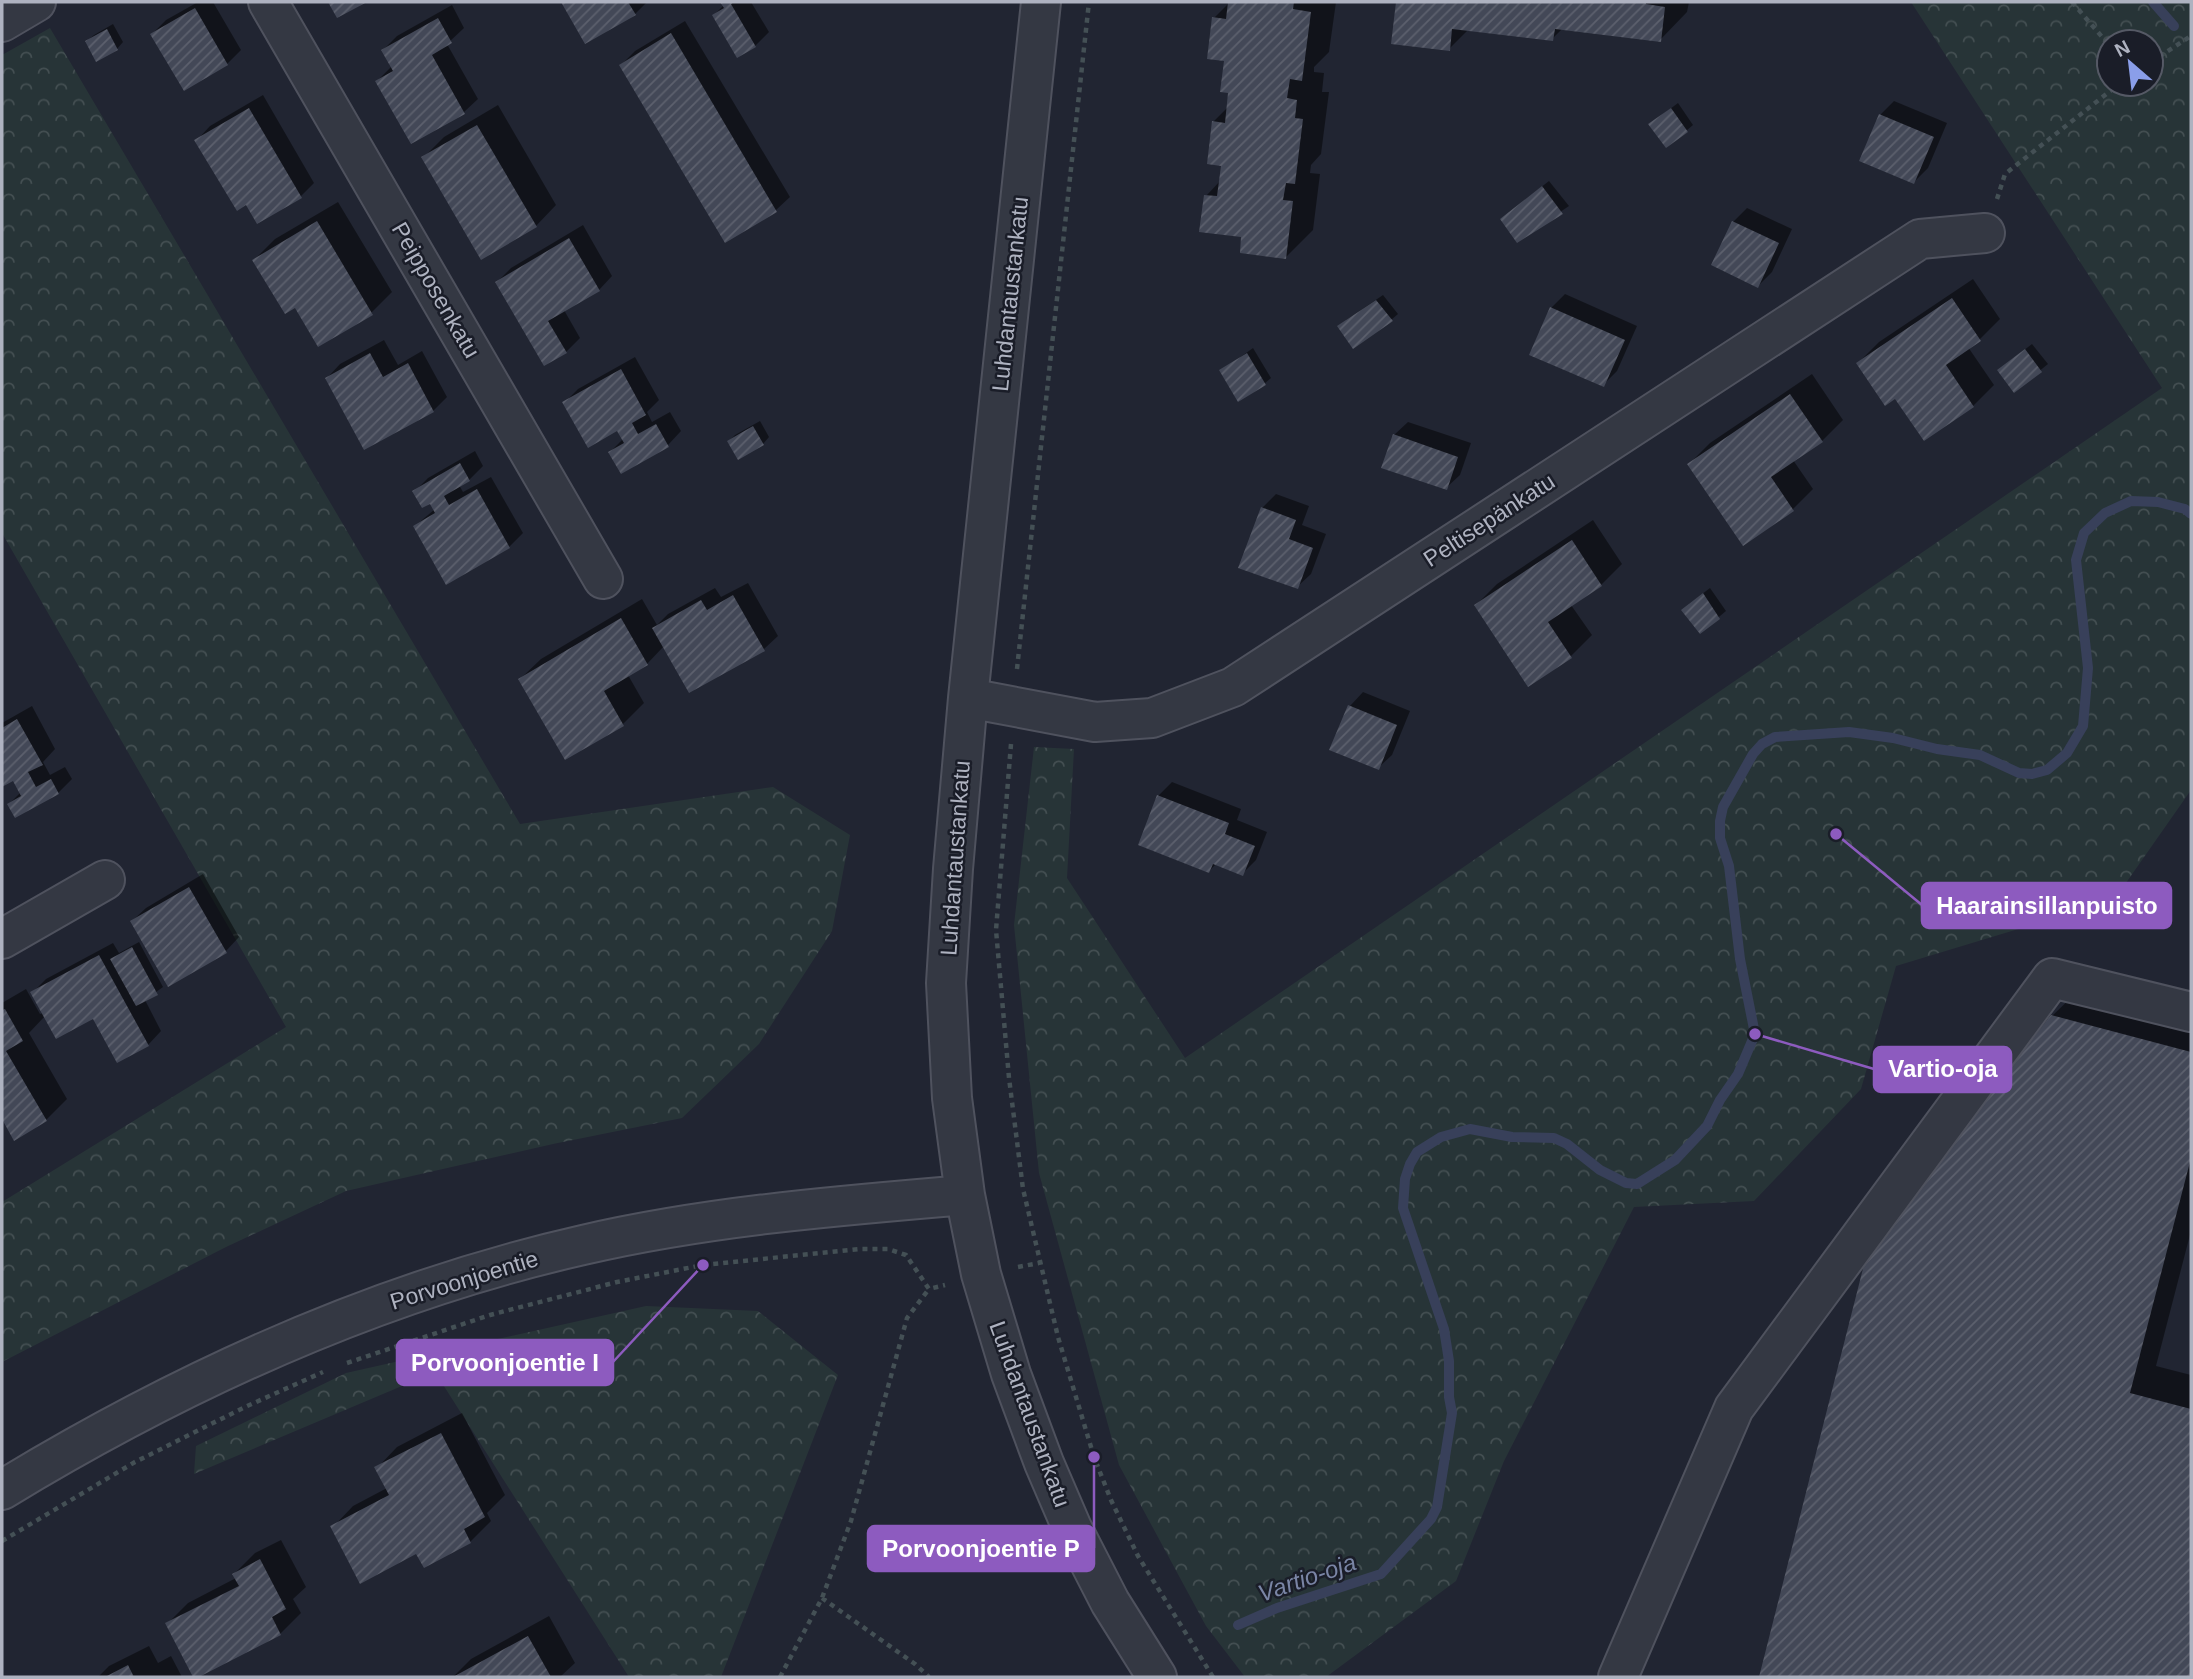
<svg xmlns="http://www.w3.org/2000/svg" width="2193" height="1679" font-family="Arial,sans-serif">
<defs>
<pattern id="forest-crowns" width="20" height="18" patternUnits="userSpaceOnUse" patternTransform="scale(1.75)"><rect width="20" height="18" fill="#273437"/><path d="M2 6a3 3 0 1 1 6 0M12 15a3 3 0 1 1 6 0" fill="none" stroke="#444f52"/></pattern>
<pattern id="building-hatch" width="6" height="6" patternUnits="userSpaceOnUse" patternTransform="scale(1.75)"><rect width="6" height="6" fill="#434857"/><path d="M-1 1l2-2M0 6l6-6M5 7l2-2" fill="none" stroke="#5c606d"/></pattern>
</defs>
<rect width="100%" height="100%" fill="#212532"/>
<path fill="url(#forest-crowns)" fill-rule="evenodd" d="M1911,2H2191V790L2114,900L1896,966L1861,1089L1754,1201L1634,1207L1504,1461L1456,1581L1326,1677H1245L1206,1626L1119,1465L1039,1173L1014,925L1034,747L1074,749L1067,878L1185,1058L2162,388ZM2109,42H2151V84H2109Z
M50,28L520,824L773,787L850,835L832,931L759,1044L682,1118L553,1144L346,1191L226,1247L2,1362V1202L286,1027L2,533V55Z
M646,1306L758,1311L838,1375L721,1677H629L435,1372L194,1474L196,1446L346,1373Z"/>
<path fill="#0007" d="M198,2H213L241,50L227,64L152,34L166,20Z
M563,2H647L635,14L585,41Z
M722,2H751L769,32L755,46L738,56L714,15L724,5Z
M1230,2H1336L1329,52L1314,67V72L1324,73L1322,92H1329L1321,154L1311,165L1310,173L1320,174L1313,230L1286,257L1206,196L1221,180L1223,164L1213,122L1228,107L1230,91L1226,60L1214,18Z
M1398,2H1689L1687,12L1660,40L1563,28L1552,39L1469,29L1449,49L1393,42Z
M452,5L464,28L447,44L478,99L464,112L411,142L377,81L392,66L383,50L397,36Z
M685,21L790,197L776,210L726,241L621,65L635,51Z
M113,24L123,42L117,49L87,41L94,35Z
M263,95L314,183L300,197L247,203L197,140L210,126Z
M1894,101L1947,123L1928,168L1914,182L1880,115Z
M1678,103L1693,125L1686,131L1650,124Z
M498,105L556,205L536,226L423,158L444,137Z
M1549,181L1569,206L1517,241L1509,212Z
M338,202L392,292L371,313L296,306L254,260L275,239Z
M1747,208L1792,229L1772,272L1758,286L1713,264L1733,222Z
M583,225L612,276L599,290L564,310L580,338L566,352L497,282L511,268Z
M1973,279L2000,319L1980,339L1968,347L1994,385L1973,406L1896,397L1858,363L1879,342Z
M1565,294L1637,326L1617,371L1603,385L1551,308Z
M1383,295L1398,314L1391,320H1346Z
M384,340L398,365L422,351L447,397L433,411L327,378L340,364Z
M2032,344L2048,364L2015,391L2006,364Z
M1253,348L1271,378L1264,384L1221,371Z
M635,357L659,400L647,412L652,422L670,412L681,431L668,445L610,452L623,439L618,429L564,403L578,389Z
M1812,374L1843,420L1822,441L1793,460L1813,489L1792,510L1689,464L1710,443Z
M760,421L769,437L763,444L729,441L735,435Z
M1408,422L1471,443L1460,475L1446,488L1394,435Z
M475,451L483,466L469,480L459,485L463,492L491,477L523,533L509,547L415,526L435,509L431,501L415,491L428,478Z
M1276,494L1309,506L1302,525L1326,534L1311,574L1297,587L1262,508Z
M1593,520L1622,564L1601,585L1571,605L1592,635L1571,656L1529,684L1476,605L1497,584Z
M748,583L778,636L764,649L664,646L647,664L628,675L644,703L623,724L566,758L520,679L541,659L642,599L657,625L668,614L715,588L721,597Z
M1710,588L1726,611L1701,632L1689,604Z
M1363,692L1410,711L1392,755L1378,768L1350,706Z
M32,706L55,749L43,762L50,775L65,767L72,779L58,793L9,804L21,792L14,779L2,785V723Z
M1172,782L1241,809L1237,820L1267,832L1256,860L1242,874L1216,864L1209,871L1158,796Z
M203,874L239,937L226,951L132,921L146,908Z
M139,942L163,987L145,1000L161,1031L148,1045L94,1016H45L29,1033L67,1099L46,1120L14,1138L2,1116V1003L26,989L40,1014L43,1013L32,993L46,979L113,943L119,953Z
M2080,989L2191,1018V1231L2156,1366L2191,1375V1677H1760L1870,1250L2052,1016Z
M462,1413L505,1495L487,1513L491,1521L470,1542L425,1566L417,1552L333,1527L353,1506L387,1488L377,1468L397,1447Z
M281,1540L306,1587L293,1599L301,1613L280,1634L195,1677L167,1624L188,1603L236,1578L234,1574L255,1553Z
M549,1616L575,1663L560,1677H453L471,1659Z
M149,1646L158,1663L171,1656L182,1677H98L109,1666Z"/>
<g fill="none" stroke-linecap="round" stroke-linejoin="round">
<path stroke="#38405a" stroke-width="10" d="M2153,2L2174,26
M1238,1625L1277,1608L1381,1574L1431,1519L1437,1507L1452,1413L1449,1397V1361L1444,1329L1403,1208L1405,1179L1410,1164L1417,1152L1441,1137L1470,1129L1512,1137L1554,1138L1567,1144L1600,1170L1626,1183L1637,1184L1675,1160L1707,1126L1720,1100L1738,1074L1755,1034L1740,959L1729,866L1720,838V821L1723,807L1753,754L1762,744L1775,737L1849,732L1893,738L1937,749L1980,755L2019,773L2032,774L2047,770L2067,753L2083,726L2088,668L2076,560L2084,533L2105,513L2131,501L2158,502L2185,509L2191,514"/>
</g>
<path fill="url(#building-hatch)" d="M328,2H367L337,18Z
M561,2H628L636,15L585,44Z
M720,2H734L731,4L756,47L737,58L712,15L724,8Z
M1228,2H1294L1293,9L1311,12L1302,81L1290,79L1287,98L1297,100L1295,118L1303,119L1295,184L1286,183L1283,200L1293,201L1286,259L1240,253L1241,237L1199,232L1204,195L1217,196L1221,166L1207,164L1212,121L1225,123L1228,93L1220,92L1224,61L1207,59L1212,17L1226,19Z
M1396,2H1646V4L1665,7L1661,42L1555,29L1553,41L1452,29L1450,51L1391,44Z
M195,8L228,65L184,91L150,34Z
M438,18L452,43L432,55L465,114L411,144L375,81L393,71L381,50Z
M107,29L118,50L96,62L85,41Z
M671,33L777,212L725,243L619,65Z
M249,108L302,198L257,224L246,205L237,211L194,140Z
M1671,108L1688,132L1666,148L1648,124Z
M1879,114L1934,137L1914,184L1859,161Z
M477,125L537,227L481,260L421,157Z
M1542,186L1563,214L1517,243L1500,219Z
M317,221L373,315L318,347L295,308L285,314L252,260Z
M1732,221L1779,243L1758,288L1711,265Z
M569,238L600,291L548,321L567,353L544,366L495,282Z
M1952,298L1981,341L1946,365L1974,407L1924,441L1895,399L1885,406L1856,363Z
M1376,300L1393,321L1353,349L1337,326Z
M1550,307L1625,340L1604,387L1529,355Z
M2025,349L2042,372L2014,393L1997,370Z
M370,353L383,377L408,363L434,412L364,450L325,378Z
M1247,353L1266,385L1238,402L1219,370Z
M621,369L646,415L632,423L638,434L656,424L669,447L621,474L608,452L624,443L617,431L588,448L562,402Z
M1790,394L1823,442L1771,477L1794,511L1743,546L1687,464Z
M753,426L764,445L738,460L727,441Z
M1393,434L1458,457L1447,490L1381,468Z
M460,463L470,481L444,496L449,505L477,489L510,548L446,585L413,526L435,513L430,504L422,508L412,491Z
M1261,507L1296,520L1289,539L1313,548L1298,589L1238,568Z
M1572,540L1602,586L1548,622L1572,658L1528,687L1474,605Z
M1703,593L1720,619L1700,634L1681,610Z
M733,595L765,651L689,693L652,628L701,600L707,610Z
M621,618L648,665L604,691L624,726L565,760L518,679Z
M1348,705L1397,725L1379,770L1329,750Z
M17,719L43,765L28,772L36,787L51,779L59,794L15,818L7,804L21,796L13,781L2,787V728Z
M1157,795L1229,823L1225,834L1255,846L1243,876L1213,864L1209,873L1138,845Z
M189,887L227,953L168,987L130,921Z
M132,947L158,995L136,1006L110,959Z
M99,955L149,1046L117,1063L93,1019L56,1039L30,992Z
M5,1009L23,1041L6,1051L47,1121L14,1141L2,1119V1010Z
M2051,1015L2191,1052V1158L2130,1393L2191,1409V1677H1759L1868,1249Z
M441,1433L485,1517L464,1529L471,1543L424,1568L416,1554L360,1584L330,1526L389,1495L374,1467Z
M260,1559L286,1609L272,1617L281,1635L199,1677H193L165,1623L239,1586L232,1574Z
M528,1636L551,1677H453Z
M128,1665L134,1677H105Z"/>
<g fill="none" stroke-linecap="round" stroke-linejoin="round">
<defs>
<path id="minor" d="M268,2L603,579
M1041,2L968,698L953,869L946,983L952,1098L965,1195L981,1274L1011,1374L1044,1463L1072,1528L1110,1602L1157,1677
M2,22L36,2
M968,698L1095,722L1152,718L1233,687L1920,239L1985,233
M2,939L105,880
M2,1490C183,1380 376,1292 583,1245C708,1216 837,1206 965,1195
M1618,1677L1734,1408L2052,978L2191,1012"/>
</defs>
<use href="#minor" stroke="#4f525e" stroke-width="42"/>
<path stroke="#445055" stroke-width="4.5" stroke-dasharray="5 5" stroke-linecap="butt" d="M2072,2L2109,45
M2151,62L2191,36
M1997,199L2005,174L2119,84
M1017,669L1089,2
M1011,744L996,930L1009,1078L1023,1189L1058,1337L1094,1457L1111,1500L1138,1556L1213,1677
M1018,1267L1039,1263
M347,1363L490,1315L617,1282L703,1265L860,1249H888L906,1255L929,1289L945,1285
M2,1541L135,1462L245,1407L323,1372
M822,1598L915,1664L929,1677
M780,1677L822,1598L851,1521L907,1318L929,1289"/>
<use href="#minor" stroke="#343843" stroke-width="38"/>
</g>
<g text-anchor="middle" stroke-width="5" stroke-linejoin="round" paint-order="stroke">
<g font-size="23" fill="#aeb2c0" stroke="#1a1d28">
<text transform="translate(436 290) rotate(60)" y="8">Peipposenkatu</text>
<text transform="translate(1010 294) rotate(-84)" y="8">Luhdantaustankatu</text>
<text transform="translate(1489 520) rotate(-33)" y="8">Peltisepänkatu</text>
<text transform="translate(955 858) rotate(-86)" y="8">Luhdantaustankatu</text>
<text transform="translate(464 1280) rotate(-17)" y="8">Porvoonjoentie</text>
<text transform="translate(1030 1414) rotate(70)" y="8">Luhdantaustankatu</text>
</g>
<g font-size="24" font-style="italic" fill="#7a85a5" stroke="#1a1d28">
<text transform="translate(1307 1578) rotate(-19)" y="8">Vartio-oja</text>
</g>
</g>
<path fill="none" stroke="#8d5bbf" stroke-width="2.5" d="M1836 834L1922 905M1755 1034L1874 1069M703 1265L613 1362M1094 1457L1094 1548"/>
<g fill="#8d5bbf" stroke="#1a1d28" stroke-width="2.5">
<circle cx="1836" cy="834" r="7"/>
<circle cx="1755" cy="1034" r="7"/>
<circle cx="703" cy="1265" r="7"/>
<circle cx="1094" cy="1457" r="7"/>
</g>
<g fill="#8d5bbf" stroke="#8d5bbf" stroke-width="2.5">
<rect x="1922" y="883" width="249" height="45" rx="7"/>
<rect x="1874" y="1047" width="137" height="45" rx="7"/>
<rect x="397" y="1340" width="216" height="45" rx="7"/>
<rect x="868" y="1526" width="226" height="45" rx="7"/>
</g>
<g font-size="24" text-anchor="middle" font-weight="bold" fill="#fff">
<text x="2047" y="914">Haarainsillanpuisto</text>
<text x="1943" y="1077">Vartio-oja</text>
<text x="505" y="1371">Porvoonjoentie I</text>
<text x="981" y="1557">Porvoonjoentie P</text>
</g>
<rect width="2193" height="1679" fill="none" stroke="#aeb2c0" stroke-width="7"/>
<g transform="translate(2130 63) rotate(332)"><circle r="33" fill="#1a1d28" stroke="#555965" stroke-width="2"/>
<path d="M0-5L12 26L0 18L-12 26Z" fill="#8a9ee9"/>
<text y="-10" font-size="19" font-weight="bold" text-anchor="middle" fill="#aeb2c0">N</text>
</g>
</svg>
